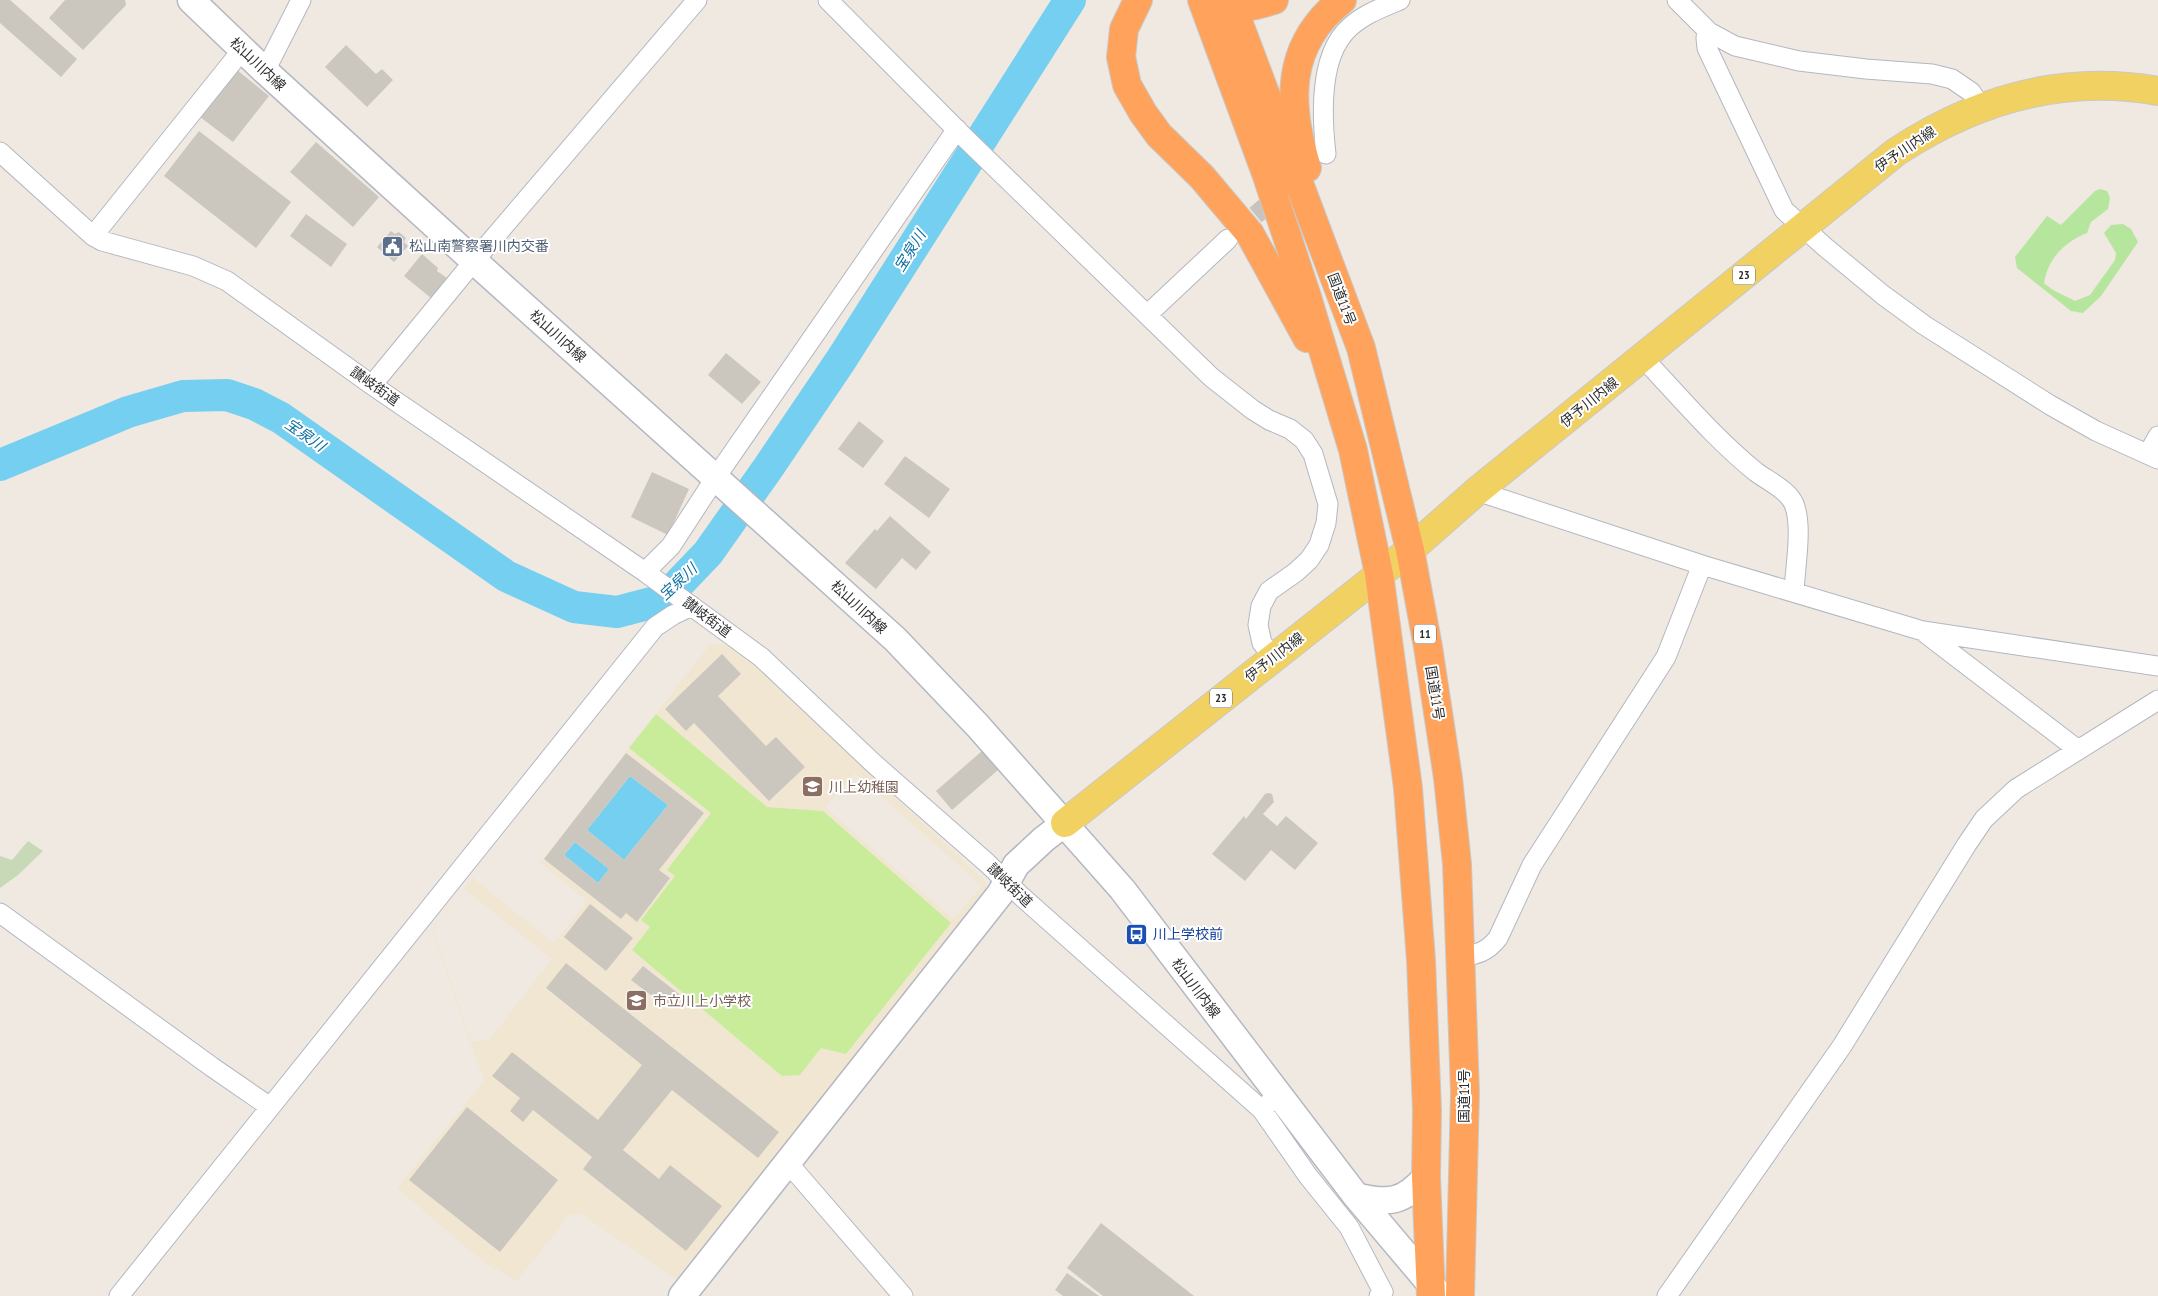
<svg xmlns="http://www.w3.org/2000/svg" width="2158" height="1296" font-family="'PT Sans Narrow','Noto Sans JP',sans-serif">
<rect width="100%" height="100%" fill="#efe9e1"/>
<path fill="#f0e6d1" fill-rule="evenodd" d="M710,644L726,645L742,654L986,882L988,889L676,1279L580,1213L569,1215L517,1281L485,1263L397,1188L484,1081L432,929L489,857L523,885ZM722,655L741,674L718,696L766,746L776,738L804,768L769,801L694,723ZM656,714L767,807L823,811L821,1048L800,1075L782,1076L632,950L650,926L641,920L675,876L667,870L711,813L629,748ZM626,753L704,813L659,870L670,878L636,921L626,913L621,918L544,859ZM855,773L982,886L953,919L825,807ZM489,858L523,885L541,863L587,901L554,943L473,878ZM464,889L552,959L489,1040L472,1042L433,929ZM564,937L632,938L606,971ZM566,963L779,1132L672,1090L623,1150L659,1179L670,1165L722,1206L686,1251L583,1170L592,1157L533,1110L523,1122L510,1111L520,1098L493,1076L512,1052L598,1120L642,1065L546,989ZM642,966L679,994L668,1008L632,980ZM468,1107L558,1180L500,1252L409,1180Z"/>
<path fill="#b6e59e" d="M2100,189L2107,191L2110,198L2108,209L2091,222L2087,233C2065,242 2048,258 2044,283C2052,291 2064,295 2075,301L2090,295L2115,260L2116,253L2104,233L2111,225L2123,224L2131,229L2138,242L2101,296L2083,313L2071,311L2017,268L2015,257L2047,216L2061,225L2095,191Z"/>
<path fill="#c8d9b8" d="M28,841L43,851L18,875L0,888V856L12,860Z"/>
<path fill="#c9ec9a" d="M656,714L767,807L823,811L951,923L846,1054L821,1048L800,1075L782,1076L632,950L650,927L641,920L675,876L667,870L711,813L629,748Z"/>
<path fill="#75cff0" d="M630,776L668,805L624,860L587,830Z
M575,842L609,869L598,883L564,855Z"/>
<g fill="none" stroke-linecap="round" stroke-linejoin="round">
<path stroke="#75cff0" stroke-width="32" d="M0,465L128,412L183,396L227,395L254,404L281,418L506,576L574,607L617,612L663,600L708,553L768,468L841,360L1070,0"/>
</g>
<path fill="#cbc7bf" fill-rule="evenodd" d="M0,0H10L77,59L61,77L0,23Z
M65,0H125L126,5L83,50L49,18Z
M346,45L376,74L382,69L393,80L367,107L325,67Z
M237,70L269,96L233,142L200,117Z
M199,131L291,202L256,248L164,176Z
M316,142L379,197L353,227L290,172Z
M306,214L347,244L331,267L290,236Z
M391,231L395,234L399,232L406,238L404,242L408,246L394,262L377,247Z
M422,254L438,268L437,271L447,278L431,298L404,276Z
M726,353L761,382L742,404L708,375Z
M859,421L884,441L863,468L838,449Z
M905,456L950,489L929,518L884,484Z
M652,472L689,489L668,535L631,517Z
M890,516L931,552L916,570L902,558L876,589L845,563L875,529L877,531Z
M722,654L741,674L718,696L766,746L776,737L805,767L769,801L694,723L686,731L665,709Z
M982,751L998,770L952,810L936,791Z
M626,753L704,813L659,870L670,878L637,922L626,913L621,919L544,859ZM630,776L668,805L624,860L587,830ZM575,842L609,869L598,883L564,855Z
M1268,793L1272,794L1274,802L1263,814L1277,826L1286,816L1318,843L1295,870L1271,850L1245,881L1212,854L1244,816L1246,819L1265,794Z
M590,904L633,938L606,971L564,937Z
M566,963L779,1132L758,1158L672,1090L623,1150L659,1179L670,1165L722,1206L686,1251L583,1169L592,1157L533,1110L523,1122L510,1111L520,1098L492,1076L512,1052L598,1120L642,1065L546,988Z
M643,966L679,994L668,1008L631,980Z
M467,1107L558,1180L500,1252L409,1180Z
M1101,1223L1194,1296H1103L1067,1268Z
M1067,1273L1099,1296H1063L1055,1290Z"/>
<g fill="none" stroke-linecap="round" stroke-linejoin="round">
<path stroke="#c8c4bd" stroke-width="19" stroke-dasharray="19 9" stroke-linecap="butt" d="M1234,233L1282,193"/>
<defs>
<path id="street" d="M828,0L962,135L1211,377L1253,410L1269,420L1290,429L1304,440L1313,454L1328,504L1326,523L1319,545L1309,560L1296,572L1269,591L1261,606L1258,625L1262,643L1273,657
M1677,0L1709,32L1735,46L1799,61L1866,69L1932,74L1952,79L1971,92L1981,107
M1709,32L1706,38L1707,48L1784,210L1825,247L1883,295L1924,325L2050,405L2096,431L2158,459
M265,71L301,0
M0,152L93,236L102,241L193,266L227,281L372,385L645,572L761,657L872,762L987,863L1020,895L1262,1110L1277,1095
M1326,154C1322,119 1319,61 1345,32C1359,16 1381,8 1400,0
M93,236L242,50
M1148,314L1228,239
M1643,358C1680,397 1715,439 1756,472C1768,481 1788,490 1794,504C1803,526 1795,567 1794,592
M372,385L474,261L697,0
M2148,454L2158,436
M1477,491L1702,565L1923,631L2158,666
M645,572L671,546L716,477L957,129
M1925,633L2077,749
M0,913L212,1067L270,1107
M1461,957C1478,954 1487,952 1498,938L1532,865L1666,657L1702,565
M1262,1110L1308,1176L1349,1227L1383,1292L1379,1296
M788,1163L903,1296
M119,1296L655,627L673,615L692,606
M1667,1296L1842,1046L1967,844L1984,819L2016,789L2158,700"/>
<path id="secondary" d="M191,0L265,71L474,261L895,639L977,725L1122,889L1356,1196L1438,1293
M1356,1196C1388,1204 1403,1203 1426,1177
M682,1296L1000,894L1016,865L1044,839L1065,823"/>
<path id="primary" d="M1065,823L1410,550L1477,491L1896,152C1975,100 2063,74 2158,91"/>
<path id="highway" d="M1138,0L1124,29L1121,57L1127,85L1143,113L1159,135L1202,177L1250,234L1307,338
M1202,0L1267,176L1307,297L1353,450L1379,574L1408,788L1421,960L1427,1111L1426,1177L1431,1296
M1230,0L1361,348L1410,550L1428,647L1448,778L1457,864L1465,1093L1460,1296
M1217,4C1239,10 1252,7 1274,0
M1307,168C1287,103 1285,45 1342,0"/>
</defs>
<use href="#street" stroke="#b4b7c1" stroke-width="21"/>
<use href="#secondary" stroke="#b4b7c1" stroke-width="29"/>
<use href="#primary" stroke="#c9c9c9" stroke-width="30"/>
<use href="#highway" stroke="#c9c9c9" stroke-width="30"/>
<use href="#street" stroke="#fff" stroke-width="19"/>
<use href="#secondary" stroke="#fff" stroke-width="26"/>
<use href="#primary" stroke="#f2d163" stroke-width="28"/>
<use href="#highway" stroke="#ffa35c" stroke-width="28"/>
</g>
<defs>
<symbol id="civic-square" viewBox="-11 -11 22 22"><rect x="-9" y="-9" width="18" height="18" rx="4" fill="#5c6f8a" stroke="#fff"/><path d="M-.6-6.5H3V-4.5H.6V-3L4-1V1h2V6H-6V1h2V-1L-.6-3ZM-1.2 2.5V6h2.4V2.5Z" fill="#fff"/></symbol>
<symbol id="school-square" viewBox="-11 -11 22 22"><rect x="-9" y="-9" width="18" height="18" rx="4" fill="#8d6e63" stroke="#fff"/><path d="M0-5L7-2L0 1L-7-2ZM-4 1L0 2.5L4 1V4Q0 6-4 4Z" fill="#fff"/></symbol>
<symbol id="bus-square" viewBox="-11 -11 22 22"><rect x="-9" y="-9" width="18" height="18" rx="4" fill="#1a4fb4" stroke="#fff"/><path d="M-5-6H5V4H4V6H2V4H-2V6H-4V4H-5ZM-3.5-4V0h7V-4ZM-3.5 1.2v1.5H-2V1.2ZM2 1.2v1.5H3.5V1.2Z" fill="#fff"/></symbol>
</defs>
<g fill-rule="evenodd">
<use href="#civic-square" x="380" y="234" width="25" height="25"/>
<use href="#school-square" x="800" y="774" width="25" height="25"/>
<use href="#bus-square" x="1124" y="922" width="25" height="25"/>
<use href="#school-square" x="624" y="988" width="25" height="25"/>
</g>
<g text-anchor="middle" stroke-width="4" stroke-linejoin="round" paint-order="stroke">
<g fill="#fff" stroke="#6d6d6d" stroke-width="1">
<rect x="1733" y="265.5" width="22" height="19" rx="4"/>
<rect x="1414" y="624.5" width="22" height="19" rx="4"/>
<rect x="1210" y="688.5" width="22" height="19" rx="4"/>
</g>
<g font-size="12" font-weight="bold" fill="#2e2e2e">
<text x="1744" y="279">23</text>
<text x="1425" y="638">11</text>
<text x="1221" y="702">23</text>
</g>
<g font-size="14" fill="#2e2e2e" stroke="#fff">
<text transform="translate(258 64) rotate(43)" y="5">松山川内線</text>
<text transform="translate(1905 149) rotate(-34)" y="5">伊予川内線</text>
<text transform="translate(1342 299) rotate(69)" y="5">国道11号</text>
<text transform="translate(558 336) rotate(42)" y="5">松山川内線</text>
<text transform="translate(375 386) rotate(35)" y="5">讃岐街道</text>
<text transform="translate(1589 402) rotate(-39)" y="5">伊予川内線</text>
<text transform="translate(859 607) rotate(43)" y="5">松山川内線</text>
<text transform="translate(707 617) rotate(37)" y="5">讃岐街道</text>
<text transform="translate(1274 657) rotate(-38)" y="5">伊予川内線</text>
<text transform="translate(1435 693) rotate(81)" y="5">国道11号</text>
<text transform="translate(1010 885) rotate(44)" y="5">讃岐街道</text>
<text transform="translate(1196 988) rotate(53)" y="5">松山川内線</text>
<text transform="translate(1464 1096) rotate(-90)" y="5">国道11号</text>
</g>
<g font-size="14" fill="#4e5e75" stroke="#fff" text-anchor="start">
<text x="409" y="251">松山南警察署川内交番</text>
</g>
<g font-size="14" fill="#785e54" stroke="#fff" text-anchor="start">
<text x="829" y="792">川上幼稚園</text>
<text x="653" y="1006">市立川上小学校</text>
</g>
<g font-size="14" fill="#164399" stroke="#fff" text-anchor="start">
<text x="1153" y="939">川上学校前</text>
</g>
<g font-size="15" font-style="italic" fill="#0d6fa3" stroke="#fff">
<text transform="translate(910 251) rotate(-58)" y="5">宝泉川</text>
<text transform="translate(305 435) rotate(35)" y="5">宝泉川</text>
<text transform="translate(678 582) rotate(-43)" y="5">宝泉川</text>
</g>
</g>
</svg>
